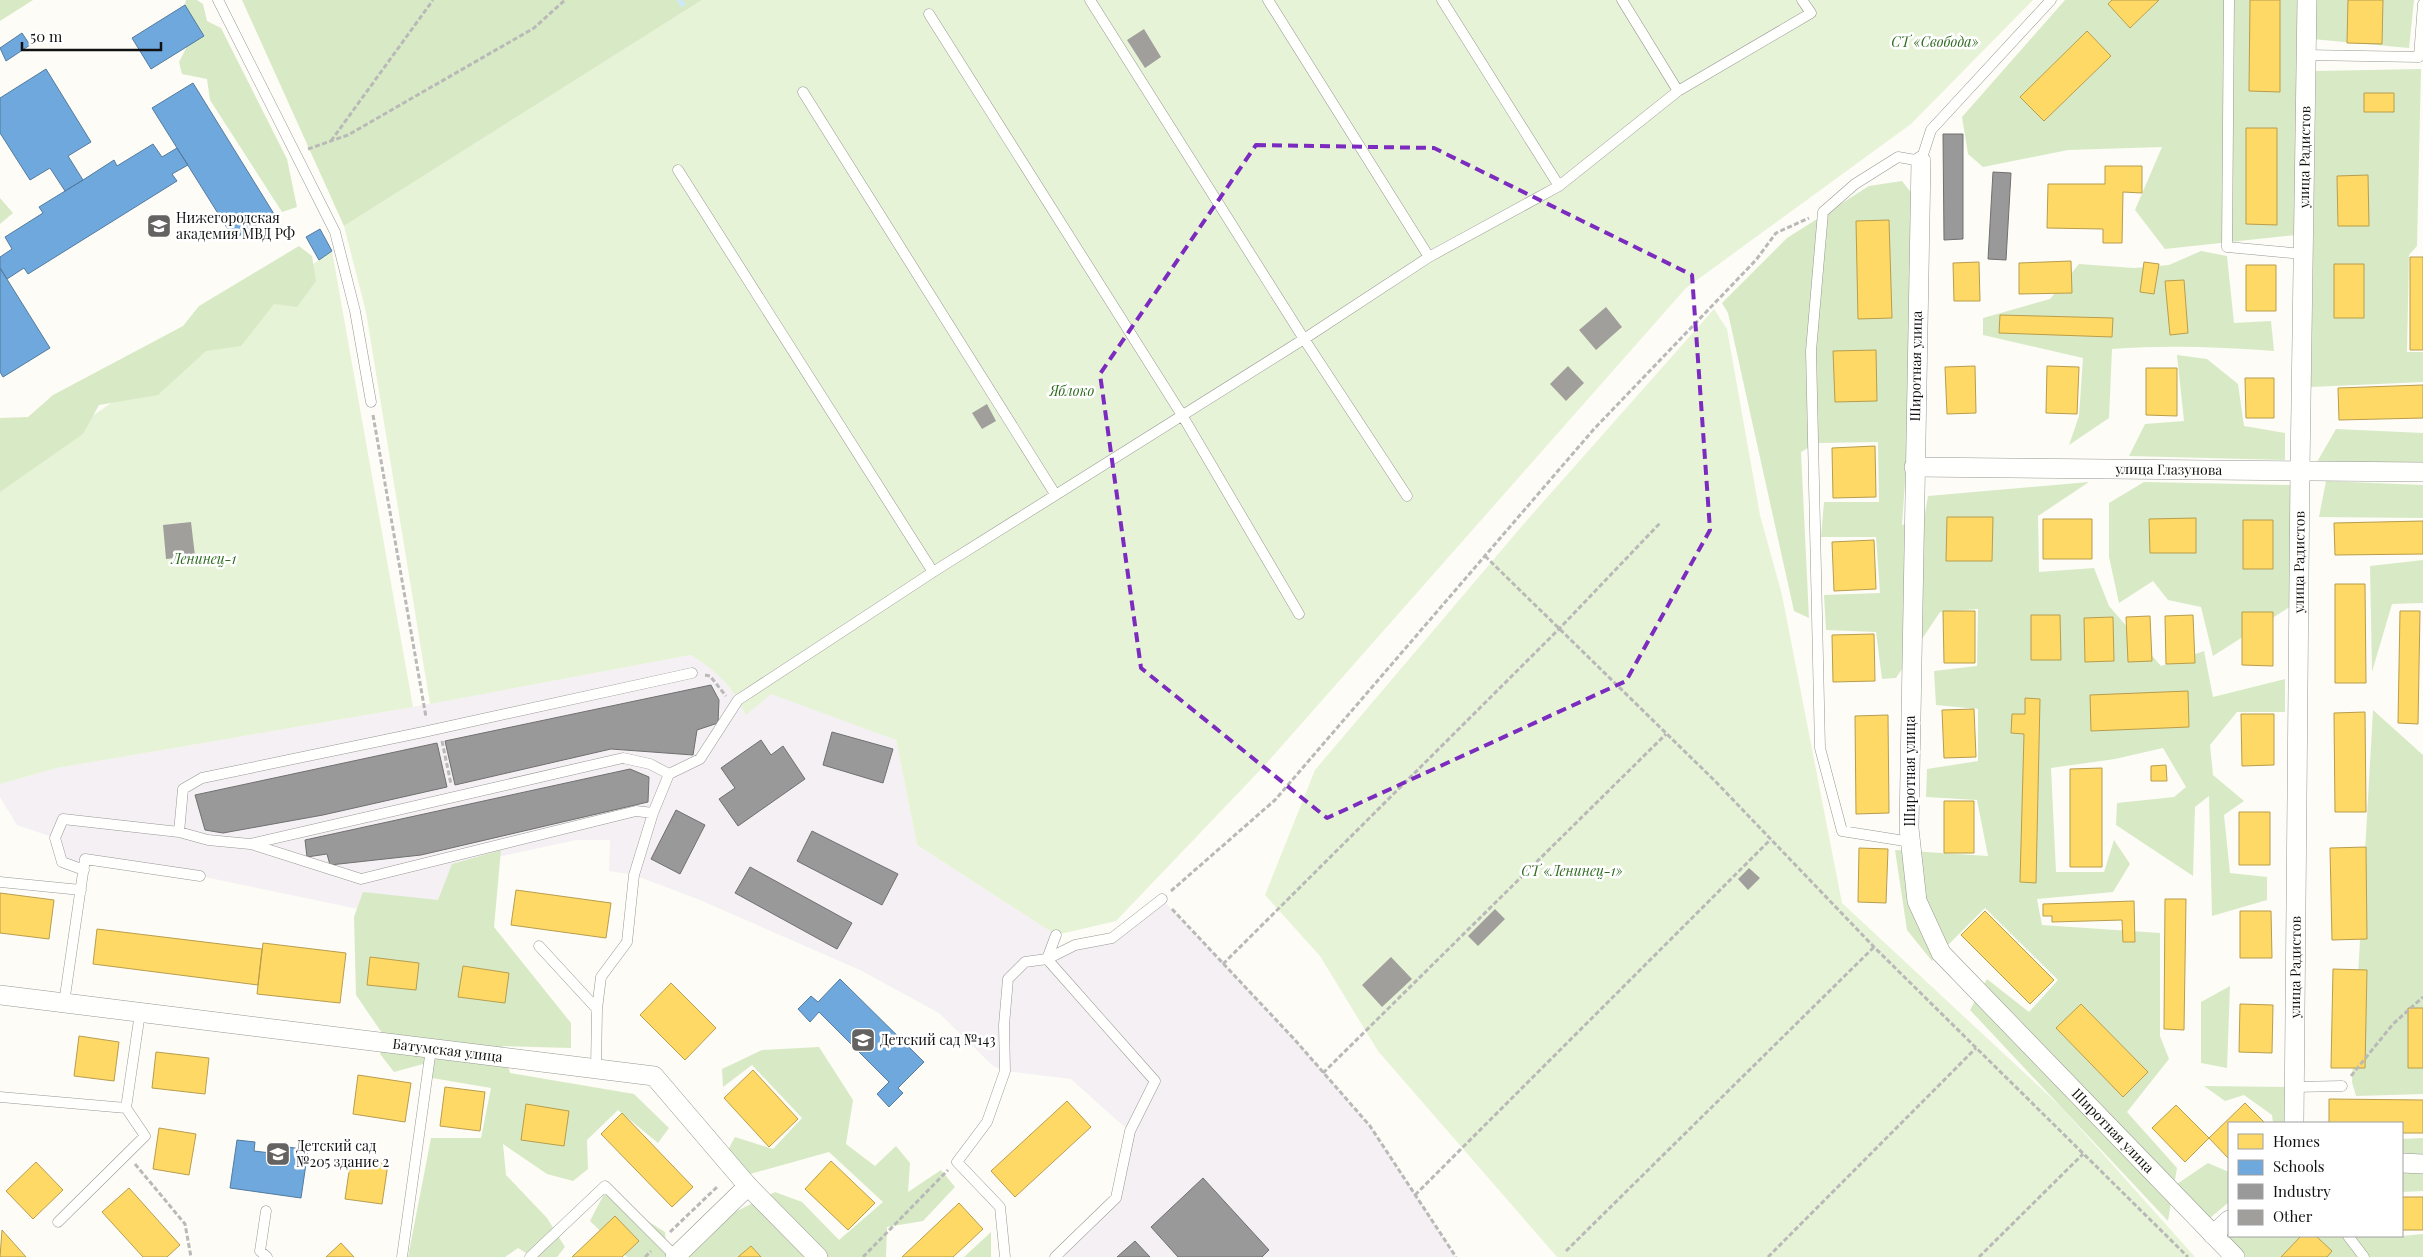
<svg xmlns="http://www.w3.org/2000/svg" width="2423" height="1257" font-family="'Playfair Display',serif">
<rect width="100%" height="100%" fill="#fdfcf7"/>
<path fill="#f5f0f3" d="M691,655L719,674L738,700L771,693L896,740L917,845L1056,935L1047,958L1099,942L1162,899L1295,1040L1370,1126L1456,1257H1055L1116,1198L1129,1131L1071,1079L1005,1071L993,1066L939,1013L860,970L700,900L634,875L609,871L610,840H576L488,859L484,906L358,909L200,876L86,859L84,870L62,862L55,838L17,825L0,797V784L57,768L413,707Z"/>
<path fill="#e7f3d7" d="M702,0H2033L1911,124L1686,288L1265,765L1116,921L1056,935L917,845L896,740L771,694L746,715C730,684 720,674 691,655L430,704L366,312L344,226Z
M332,251L413,707L57,768L0,784V450L59,439Z
M1714,309L1727,329L1760,515L1782,595L1842,903L2061,1107L2195,1257H1557L1378,1051L1320,956L1265,895L1315,770L1528,519Z"/>
<path fill="#d8eac5" d="M0,0H33L0,21Z
M186,0H197L203,4L207,21L221,28L287,159L297,207L282,212L210,100L207,79L182,74L179,62L196,29L181,15Z
M242,0H702L344,226Z
M2065,0H2298L2296,235L2165,249L2135,210L2162,147L2068,150L1983,167L1968,154L1962,117Z
M2314,0H2414L2409,48L2312,39Z
M2421,69L2417,246L2409,255L2407,352H2423V382L2311,387L2316,71Z
M1902,181L1913,195L1906,469L1902,525L1924,519L1928,496L2089,482L2038,516L2039,572L2094,568L2109,606L2161,666L2204,651L2213,697L2285,679V712H2237L2210,745L2213,775L2244,801L2224,815L2230,873L2267,877V900L2212,916L2209,796L2195,807L2193,876L2116,825L2117,803L2174,797L2186,787L2163,748L2115,759L2051,768L2056,872H2104L2114,840L2130,864L2113,892L2037,899L2042,925L2160,933V1036L2169,1059L2127,1112L2177,1168L2168,1221L1970,1010L1987,979L2029,1012L2058,980L1985,908L1932,961L1907,930L1895,850L1988,856L1977,800L1926,797L1927,769L1978,761V709L1936,705L1934,671L1977,666L1978,609L1940,612L1896,678L1882,679L1876,632L1826,630L1824,595L1880,593L1876,537H1821L1824,502H1879L1878,442L1817,443L1801,452L1809,618L1794,611L1728,313L1722,303L1787,238L1869,186Z
M0,198L13,213L0,224Z
M299,246L312,256L316,281L297,307L274,304L241,346L206,351L158,395L99,405L83,434L0,492V418L28,417L53,395L183,326L199,306Z
M2201,251L2227,256L2234,323L2271,321L2274,351C2220,347 2167,345 2112,349L2109,418L2069,445L2079,416L2083,358L1983,335V318L2050,299L2079,264L2134,268L2169,265Z
M2177,355L2207,359L2238,384L2244,426L2285,433V460L2129,456L2145,424L2184,421Z
M2336,429L2423,433V463L2317,462Z
M2326,481L2423,485V518L2319,517Z
M2144,482L2291,485V606L2213,656L2201,607L2168,600L2153,581L2119,603L2109,557V503Z
M2423,560V603L2392,604L2372,672L2370,566Z
M2373,710L2423,755V1094L2356,1096L2352,1082Z
M501,850L494,927L571,1023V1048L503,1046L510,1073L634,1094L669,1128L658,1143L618,1110L587,1140L588,1169L573,1181L547,1174L503,1144L506,1175L547,1218L565,1247L557,1257H533L518,1248L505,1257H408L431,1138H481L491,1088L432,1078L434,1061L394,1072L380,1054L382,1033L356,995L354,917L363,892L438,900L452,864Z
M2230,986L2227,1068L2201,1063V1002Z
M819,1047L853,1100L846,1144L875,1166L896,1146L910,1163L908,1192L941,1170L955,1187L923,1221L887,1227L886,1257H682L725,1217L775,1192L802,1202L839,1240L883,1202L829,1152L750,1174L727,1152L735,1137L773,1149L802,1118L752,1065L723,1087L722,1069L762,1050Z
M2204,1086L2286,1087V1123H2273L2272,1115L2244,1095L2225,1101Z
M2423,1138V1156H2402V1139Z
M2208,1163L2229,1172V1202L2210,1218L2177,1184Z
M2402,1171L2423,1172V1191L2402,1192Z
M604,1194L665,1232L667,1257H627L590,1221Z
M2229,1230V1236H2402L2423,1234V1257H2230L2227,1232Z
M991,1232V1257H964Z"/>
<path fill="#ffd966" stroke="#b89d4c" d="M2112,0H2159L2130,28L2108,4Z
M2250,0H2280V92L2249,91Z
M2348,0H2383L2382,44L2347,43Z
M2087,31L2111,56L2044,121L2020,97Z
M2364,93H2394V112H2364Z
M2246,128H2277V225L2246,224Z
M2105,166H2142V193L2123,192L2122,243H2103V229L2047,228L2048,184H2105Z
M2368,175L2369,226H2338L2337,176Z
M1889,220L1892,318L1858,319L1856,221Z
M2410,257H2423V350H2410Z
M2071,261L2072,293L2019,294V263Z
M1979,262L1980,301H1954L1953,263Z
M2144,262L2159,264L2154,294L2140,292Z
M2334,264H2364V318H2334Z
M2246,265H2276V311H2246Z
M2184,280L2188,333L2170,335L2165,281Z
M2000,315L2113,318L2112,337L1999,333Z
M1876,350L1877,401L1835,402L1833,351Z
M1975,366L1976,413L1947,414L1945,367Z
M2047,366L2079,367L2077,414L2046,413Z
M2146,368H2177V416L2146,415Z
M2245,378H2274V418H2246Z
M2423,385V418L2339,420L2338,388Z
M1875,446L1876,497L1833,498L1832,448Z
M1947,517H1993L1992,561H1946Z
M2196,518V553H2150L2149,519Z
M2043,519H2092V559H2043Z
M2243,520H2273V569H2243Z
M2423,521V554L2335,555L2334,523Z
M1874,540L1876,589L1834,591L1832,542Z
M2335,584H2365L2366,683H2335Z
M1943,611H1975V663H1944Z
M2400,611H2420L2418,724L2398,723Z
M2242,612H2273V666L2242,665Z
M2031,615H2060L2061,660H2031Z
M2193,615L2195,663L2166,664L2165,616Z
M2150,616L2152,661L2128,662L2126,617Z
M2113,617L2114,661L2085,662L2084,618Z
M1874,634L1875,681L1833,682L1832,635Z
M2188,691L2189,727L2091,731L2090,695Z
M2025,698L2040,699L2036,883L2020,882L2024,734L2011,733L2012,714H2025Z
M1974,709L1976,757L1944,758L1942,710Z
M2365,712L2366,812H2335L2334,713Z
M2241,714H2274V765L2242,766Z
M1888,715L1889,813L1856,814L1855,716Z
M2166,765L2167,781H2151V766Z
M2102,768V867H2070V769Z
M1944,801H1974V853H1944Z
M2239,812H2270V865H2239Z
M2366,847L2367,939L2332,940L2330,848Z
M1859,848L1888,849L1886,903L1858,902Z
M516,890L611,903L606,938L511,925Z
M0,893L54,900L49,939L0,933Z
M2165,899H2186L2184,1030L2164,1029Z
M2134,901L2135,942H2123L2122,920L2052,922V916H2043V904Z
M1985,911L2054,980L2030,1004L1961,935Z
M2240,911H2271L2272,958H2240Z
M97,929L262,949L258,985L93,964Z
M263,943L346,953L340,1003L257,994Z
M370,957L419,963L416,990L367,985Z
M463,966L509,973L505,1003L458,997Z
M2333,969L2367,970L2365,1068H2331Z
M671,983L716,1028L685,1060L640,1015Z
M2081,1004L2148,1072L2123,1097L2056,1028Z
M2240,1004L2273,1005L2272,1053L2239,1052Z
M2408,1008H2423V1068H2408Z
M79,1036L119,1042L114,1081L74,1076Z
M156,1052L209,1058L205,1094L152,1088Z
M753,1070L798,1119L769,1147L724,1098Z
M358,1075L411,1083L405,1122L353,1114Z
M445,1087L485,1092L480,1131L440,1126Z
M2329,1099L2423,1100V1133H2402V1123H2329Z
M1067,1101L1091,1127L1015,1197L991,1171Z
M2245,1103L2265,1123H2229V1159L2209,1138Z
M526,1104L569,1111L564,1146L521,1140Z
M2176,1105L2209,1138L2185,1162L2152,1128Z
M622,1113L693,1187L672,1207L601,1134Z
M159,1128L196,1134L189,1175L153,1169Z
M351,1158L388,1164L382,1204L345,1199Z
M831,1161L875,1203L848,1230L805,1189Z
M36,1162L63,1190L33,1219L6,1191Z
M129,1188L180,1245L167,1257H143L102,1212Z
M2402,1197H2423V1230H2402Z
M959,1203L983,1229L953,1257H902Z
M615,1216L639,1241L622,1257H572Z
M2,1230L26,1257H0Z
M2301,1236H2316L2332,1251L2327,1257H2281Z
M341,1243L354,1257H326Z
M751,1246L761,1257H738Z"/>
<path fill="#6fa8dc" stroke="#537b9f" d="M185,5L204,36L151,69L132,38Z
M22,33L30,45L6,61L0,48Z
M46,69L91,142L68,156L83,180L65,191L50,168L30,180L0,133V98Z
M193,83L274,214L234,239L152,108Z
M153,144L162,157L177,148L188,165L172,174L177,181L28,274L24,268L7,279L0,268V257L12,249L5,237L43,213L39,207L83,180L114,160L117,166Z
M320,229L332,251L319,260L306,237Z
M0,268L50,348L3,377L0,372Z
M840,979L924,1062L898,1088L903,1093L889,1107L877,1094L889,1082L819,1012L810,1022L798,1009L811,996L818,1002Z
M237,1140L255,1142L254,1151L287,1155L288,1147L308,1150L301,1198L230,1188Z"/>
<path fill="#999" stroke="#707070" d="M1943,134H1963V239L1944,240Z
M1993,172L2011,173L2006,260L1988,259Z
M711,685L719,700L718,723L697,730L693,755L611,749L455,785L445,741Z
M832,732L893,749L883,783L823,765Z
M761,740L771,755L783,746L805,779L738,826L719,799L735,788L721,768Z
M437,743L447,787L323,815L223,833L205,830L195,795Z
M630,769L649,777L648,802L421,855L330,865L327,854L307,857L305,840Z
M676,810L705,825L680,874L651,859Z
M812,831L898,874L882,905L797,861Z
M750,867L852,923L837,949L735,893Z
M1203,1178L1269,1250L1262,1257H1178L1151,1227Z
M1135,1241L1150,1257H1117Z"/>
<g fill="none" stroke-linecap="round" stroke-linejoin="round">
<path stroke="#cde8f7" stroke-width="5.5" d="M680,0L682,4"/>
</g>
<path fill="#a19f9c" d="M1144,29L1161,57L1145,68L1127,40Z
M1606,307L1622,327L1596,350L1579,330Z
M1568,366L1584,383L1566,401L1550,384Z
M987,404L996,421L982,429L972,413Z
M191,522L195,556L166,559L163,525Z
M1749,868L1760,878L1748,890L1738,879Z
M1495,909L1505,919L1478,946L1468,936Z
M1391,957L1412,979L1382,1007L1362,985Z"/>
<g fill="none" stroke-linecap="round" stroke-linejoin="round">
<defs>
<path id="service" d="M218,0L335,232L355,311L371,402
M1090,0L1304,339L1407,496
M1268,0L1429,257
M1442,0L1559,186
M1622,0L1678,91
M2229,0L2227,247L2303,254
M929,14L1182,415L1299,614
M2306,55L2419,57L2423,4
M803,92L1055,494
M678,170L933,572
M179,832L183,789L202,778L428,731L692,673
M1911,842L1842,831L1820,748L1811,351L1823,212L1855,184L1898,157L1921,161L1931,130L2051,0
M251,844L361,879L636,811L653,813
M84,870L62,862L55,838L63,819L179,832L208,840L250,844L623,758L650,764L669,774
M0,882L81,890
M539,946L597,1009
M1047,959L1155,1081L1130,1131L1116,1198L1055,1257
M1047,959L1056,935
M64,1003L85,859L200,876
M596,1069L597,1009L601,977L627,942L634,875L653,813L669,774L700,759L738,700L933,572L1304,339L1429,257L1559,186L1678,91L1811,13L1802,0
M2294,1087L2342,1086
M0,1097L126,1108L140,1013
M266,1211L260,1251L267,1257
M58,1222L145,1136L126,1108
M2348,1236L2364,1257
M402,1257L431,1049
M530,1257L605,1186L675,1256
M1005,1257L1000,1207L957,1162L987,1122L1005,1071L1004,1025L1008,979L1025,962L1047,959L1075,945L1112,938L1162,899"/>
<g id="minor">
<path id="s1" d="M1921,161L1909,828L1917,901L1941,953L2235,1257"/>
<path id="s2" d="M1914,467L2423,472"/>
<path id="s3" d="M0,995L654,1076L748,1186L818,1257"/>
<path id="s4" d="M2294,1123L2300,470L2307,0"/>
<path d="M2402,1163L2423,1164"/>
<path d="M2213,1235L2229,1220"/>
<path d="M675,1257L748,1186"/>
</g>
</defs>
<use href="#service" stroke="#979795" stroke-width="11"/>
<use href="#minor" stroke="#979795" stroke-width="20"/>
<path stroke="#b9b9b8" stroke-width="3" stroke-dasharray="5 2.5" stroke-linecap="butt" d="M331,141L433,0
M308,149L348,135L534,28L565,0
M373,415L426,717
M1485,556L1716,782L1874,947L2188,1257
M705,675L710,676L726,696
M442,741L451,784
M1171,891L1275,800L1594,429L1756,260L1776,233L1809,218
M1172,909L1295,1040L1370,1126L1456,1257
M1223,964L1559,629L1661,522
M1323,1073L1666,734
M2351,1076L2393,1024L2423,997
M135,1164L185,1224L191,1257
M1415,1195L1771,839
M670,1232L717,1187
M1566,1251L1874,947
M645,1257L651,1251
M863,1257L948,1170
M1768,1257L1976,1048
M1979,1257L2083,1154"/>
<use href="#service" stroke="#fffffe" stroke-width="10"/>
<use href="#minor" stroke="#fffffe" stroke-width="19"/>
</g>
<path fill="none" stroke="#7b2cbf" stroke-width="4" stroke-dasharray="10 6" stroke-linejoin="round" d="M1256,145L1434,148L1692,275L1710,530L1626,681L1327,818L1141,668L1100,374Z"/>
<defs>
<symbol id="university-square" viewBox="-11 -11 22 22"><rect x="-9" y="-9" width="18" height="18" rx="4" fill="#646362" stroke="#fff"/><path d="M0-5L7-2L0 1L-7-2ZM-4 1L0 2.5L4 1V4Q0 6-4 4Z" fill="#fff"/></symbol>
<symbol id="school-square" viewBox="-11 -11 22 22"><rect x="-9" y="-9" width="18" height="18" rx="4" fill="#646362" stroke="#fff"/><path d="M0-5L7-2L0 1L-7-2ZM-4 1L0 2.5L4 1V4Q0 6-4 4Z" fill="#fff"/></symbol>
</defs>
<g fill-rule="evenodd">
<use href="#university-square" x="145" y="212" width="28" height="28"/>
<use href="#school-square" x="849" y="1026" width="28" height="28"/>
<use href="#school-square" x="264" y="1140" width="28" height="28"/>
</g>
<g text-anchor="middle" stroke-width="5" stroke-linejoin="round" paint-order="stroke">
<g font-size="14" font-style="italic" fill="#2f6b1f" stroke="#fff">
<text x="1935" y="47">СТ «Свобода»</text>
<text x="1072" y="396">Яблоко</text>
<text x="204" y="564">Ленинец-1</text>
<text x="1572" y="876">СТ «Ленинец-1»</text>
</g>
<g font-size="14" fill="#111" stroke="#fff">
<text dy="5" stroke="none"><textPath href="#s4" startOffset="966">улица Радистов</textPath></text>
<text transform="translate(1916 366) rotate(-89)" y="5">Широтная улица</text>
<text dy="5" stroke="none"><textPath href="#s2" startOffset="255">улица Глазунова</textPath></text>
<text dy="5" stroke="none"><textPath href="#s4" startOffset="561">улица Радистов</textPath></text>
<text transform="translate(1910 771) rotate(-90)" y="5">Широтная улица</text>
<text dy="5" stroke="none"><textPath href="#s4" startOffset="156">улица Радистов</textPath></text>
<text dy="5" stroke="none"><textPath href="#s3" startOffset="451">Батумская улица</textPath></text>
<text dy="5" stroke="none"><textPath href="#s1" startOffset="1045">Широтная улица</textPath></text>
</g>
<g font-size="14" fill="#111" stroke="#fff" text-anchor="start">
<text x="176" y="223">Нижегородская<tspan x="176" dy="16">академия МВД РФ</tspan></text>
<text x="880" y="1045">Детский сад №143</text>
<text x="296" y="1151">Детский сад<tspan x="296" dy="16">№205 здание 2</tspan></text>
</g>
</g>
<rect x="2228" y="1122" width="175" height="115" fill="#ffffff" stroke="#a0a0a0"/>
<rect x="2238" y="1134" width="25" height="15" fill="#ffd966" stroke="#a0a0a0"/>
<text x="2273" y="1147" font-size="15" fill="#111111">Homes</text>
<rect x="2238" y="1160" width="25" height="15" fill="#6fa8dc" stroke="#a0a0a0"/>
<text x="2273" y="1172" font-size="15" fill="#111111">Schools</text>
<rect x="2238" y="1184" width="25" height="15" fill="#999999" stroke="#a0a0a0"/>
<text x="2273" y="1197" font-size="15" fill="#111111">Industry</text>
<rect x="2238" y="1210" width="25" height="15" fill="#a19f9c" stroke="#a0a0a0"/>
<text x="2273" y="1222" font-size="15" fill="#111111">Other</text>
<path d="M22 42v8h139v-8" fill="none" stroke="#111111" stroke-width="2.5"/>
<text x="30" y="42" font-size="15" fill="#111111" stroke="#ffffff" stroke-width="4" paint-order="stroke">50 m</text>
</svg>
